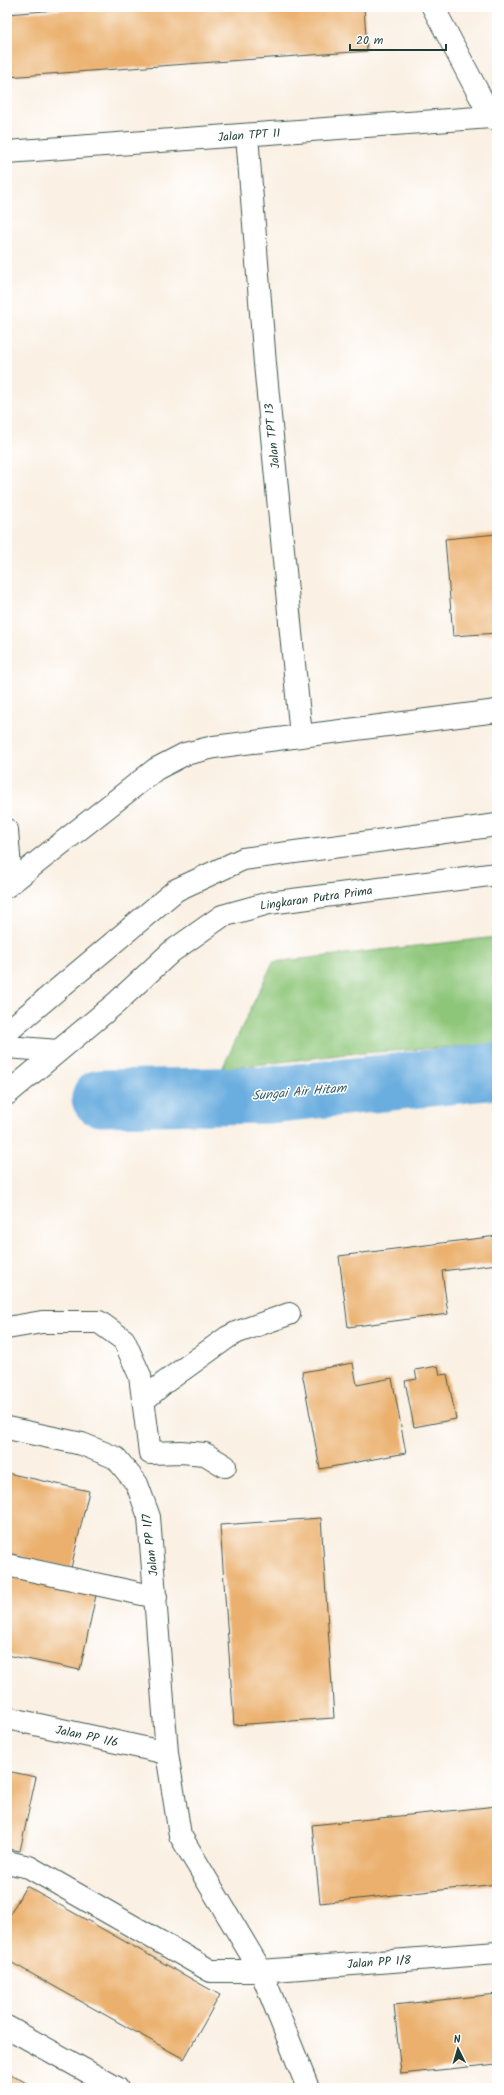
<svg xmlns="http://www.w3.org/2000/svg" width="504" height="2095" font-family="Kalam,sans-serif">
<rect width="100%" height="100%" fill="#fff"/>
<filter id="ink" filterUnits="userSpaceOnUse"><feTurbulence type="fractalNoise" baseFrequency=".025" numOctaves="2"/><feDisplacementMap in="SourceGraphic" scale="8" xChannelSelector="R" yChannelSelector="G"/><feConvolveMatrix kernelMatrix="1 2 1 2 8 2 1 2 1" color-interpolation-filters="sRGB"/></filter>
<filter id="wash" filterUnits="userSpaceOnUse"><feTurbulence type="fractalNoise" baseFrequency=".012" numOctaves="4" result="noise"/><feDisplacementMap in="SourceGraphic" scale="16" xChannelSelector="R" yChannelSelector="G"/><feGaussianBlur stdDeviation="0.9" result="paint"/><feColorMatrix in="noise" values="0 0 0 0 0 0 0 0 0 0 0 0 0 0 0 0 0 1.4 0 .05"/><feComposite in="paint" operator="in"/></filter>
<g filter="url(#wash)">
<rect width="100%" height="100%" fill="#faf0e3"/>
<path fill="#8ec679" stroke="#568256" d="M497,937V1044L347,1054L222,1069L273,962Z"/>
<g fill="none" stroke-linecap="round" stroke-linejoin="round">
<path stroke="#6aaddf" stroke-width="57" d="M100,1098L270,1095L497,1071"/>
</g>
<g id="blocks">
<path fill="#ebb06d" d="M95,7H364L367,51L7,77V14Z
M497,534V633L453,636L445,539Z
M497,1236V1264L442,1271L448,1314L348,1327L339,1256Z
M353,1363L357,1385L392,1378L406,1453L320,1469L302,1372Z
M438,1366L440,1375L447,1374L456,1419L414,1427L405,1381L417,1379L415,1370Z
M7,1473L89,1491L71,1568L7,1553Z
M321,1518L334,1718L234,1725L220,1525Z
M7,1576L96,1595L80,1670L7,1655Z
M7,1771L36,1777L20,1851L7,1849Z
M497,1806V1884L320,1903L312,1825Z
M26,1886L220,1995L184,2059L7,1960V1920Z
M497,1994V2064L401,2074L394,2005Z
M7,2072L28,2084L36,2088H7Z"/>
</g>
</g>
<g filter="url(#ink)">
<use href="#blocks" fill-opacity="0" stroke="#40584e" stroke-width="1"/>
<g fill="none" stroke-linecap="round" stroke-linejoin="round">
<defs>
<path id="minor" d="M433,7L491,117L497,120
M247,135L265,364L301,736
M7,152L491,117
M7,830L11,882
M7,886L156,769L185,754L214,747L497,711
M7,1047L58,1051
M7,1328L42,1322H99L124,1340L140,1376L150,1453L181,1452L205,1454L225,1466
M144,1400L164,1383L228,1337L238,1332L289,1314
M7,1428L82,1444L116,1458L137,1484L149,1517L167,1753L180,1835L261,1971L308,2088
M7,1565L156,1597
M7,1718L167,1753
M7,1862L29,1867L211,1971H261L497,1953
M7,2027L117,2088"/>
<path id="major" d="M7,1032L176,890L243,859L497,825
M7,1094L116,1003L171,952L222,916L269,903L497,874"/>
</defs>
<use href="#minor" stroke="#40584e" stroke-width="24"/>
<use href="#major" stroke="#40584e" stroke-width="24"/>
<use href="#minor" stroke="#fff" stroke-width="22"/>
<use href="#major" stroke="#fff" stroke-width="22"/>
</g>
</g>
<g text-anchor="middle" stroke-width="3" stroke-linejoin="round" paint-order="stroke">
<g font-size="12" fill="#1f3d34" stroke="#fff">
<text transform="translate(249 135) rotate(-4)" y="4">Jalan TPT 11</text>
<text transform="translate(272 436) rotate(-96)" y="4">Jalan TPT 13</text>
<text transform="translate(316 898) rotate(-8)" y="4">Lingkaran Putra Prima</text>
<text transform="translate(150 1545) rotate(-97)" y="4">Jalan PP 1/7</text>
<text transform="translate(87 1736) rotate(12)" y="4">Jalan PP 1/6</text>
<text transform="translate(379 1962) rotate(-4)" y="4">Jalan PP 1/8</text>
</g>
<g font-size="13" font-style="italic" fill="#365f67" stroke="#fff">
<text transform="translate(299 1091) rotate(-5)" y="5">Sungai Air Hitam</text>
</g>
</g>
<rect width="504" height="2095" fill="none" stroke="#fff" stroke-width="24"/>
<g transform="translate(458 2049) rotate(355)" stroke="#ffffff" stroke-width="3" paint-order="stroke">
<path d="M0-3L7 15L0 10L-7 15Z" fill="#1f3d34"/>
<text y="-6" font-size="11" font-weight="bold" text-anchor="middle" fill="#1f3d34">N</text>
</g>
<path d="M350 44v6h96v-6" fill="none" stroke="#1f3d34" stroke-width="2"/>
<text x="356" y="44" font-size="12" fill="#1f3d34" stroke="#ffffff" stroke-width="3" paint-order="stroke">20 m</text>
</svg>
